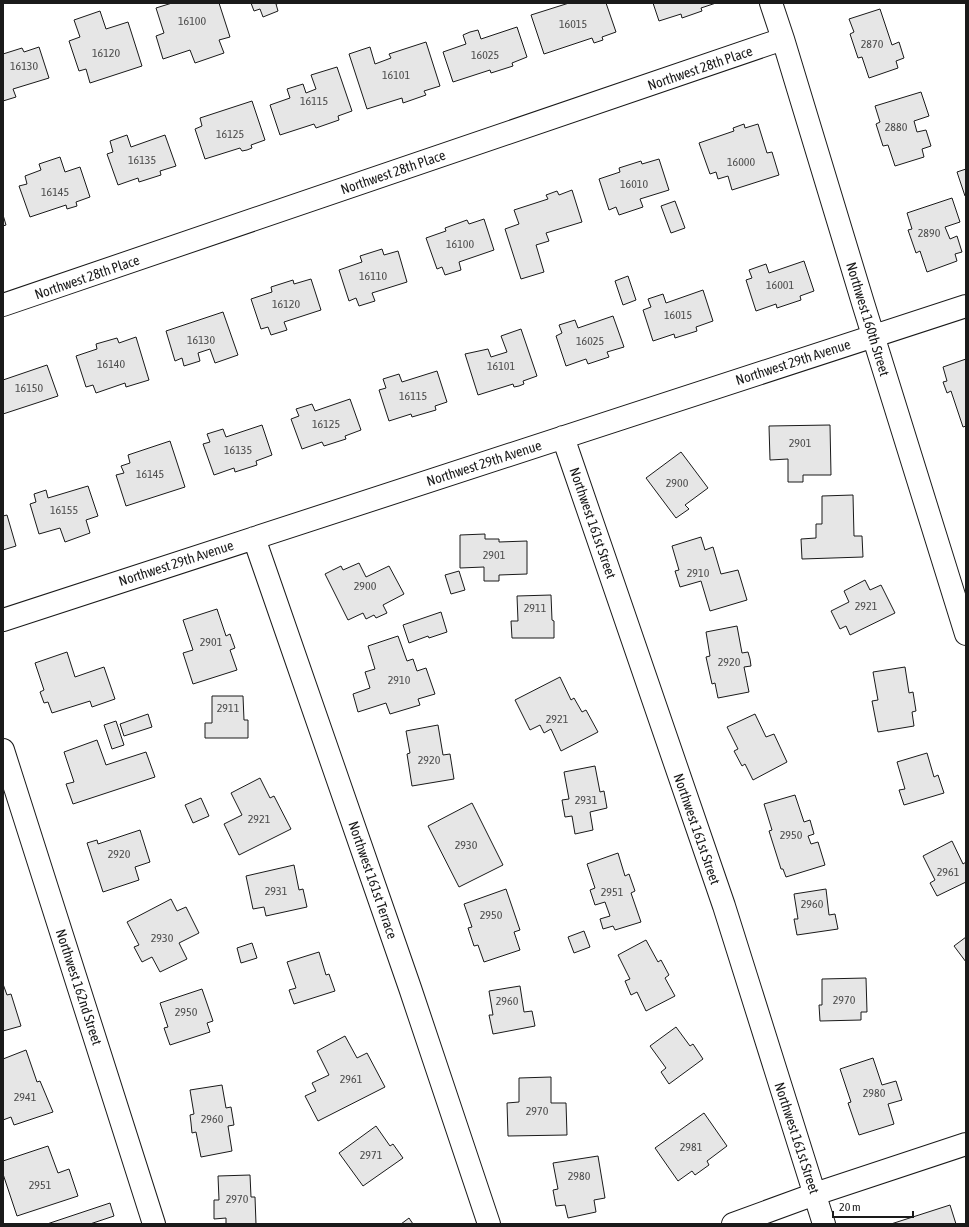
<svg xmlns="http://www.w3.org/2000/svg" width="969" height="1227" font-family="'Asap Condensed',sans-serif">
<rect width="100%" height="100%" fill="#fff"/>
<path fill="#e6e6e6" stroke="#1a1a1a" d="M172,3H219L230,37L219,40L224,53L195,63L190,50L163,59L156,36L164,33L156,8Z
M251,3H280L276,4L278,11L263,17L260,9L254,11Z
M569,3H606L616,32L602,37L603,40L594,43L592,38L544,54L531,15Z
M653,3H716L701,8L702,11L682,18L681,14L659,21Z
M880,9L892,45L899,42L904,58L896,61L898,68L869,78L862,57L858,58L850,34L854,32L849,19Z
M100,11L106,29L128,22L142,66L90,83L86,69L79,71L69,41L80,37L74,20Z
M517,27L527,57L512,63L513,66L491,73L490,70L453,82L443,52L466,44L463,35L470,32L478,30L481,39Z
M426,42L440,86L424,91L426,95L403,103L402,98L367,109L349,54L370,47L375,64L391,58L389,54Z
M39,47L49,78L13,89L16,97L3,101V54L22,48L24,52Z
M337,67L352,111L338,116L339,120L316,128L314,124L280,135L270,105L290,98L287,89L303,84L306,93L316,89L311,75Z
M921,92L929,116L914,121L917,132L926,130L931,146L922,149L924,157L895,166L888,145L883,146L876,124L880,122L875,106Z
M252,101L265,140L251,145L252,148L247,150L242,151L240,148L205,159L195,129L202,126L200,118Z
M744,124L745,128L758,124L767,153L772,152L779,175L732,190L728,176L718,179L716,172L710,174L699,143L734,131L733,128Z
M127,135L131,147L165,135L176,166L160,171L161,175L139,182L138,178L118,185L107,154L113,152L110,141Z
M60,157L65,172L80,167L90,197L76,202L77,206L67,209L66,205L30,217L19,186L27,184L25,176L41,170L39,164Z
M659,159L669,190L640,199L643,207L619,215L616,207L609,210L599,179L620,172L619,168L641,161L642,164Z
M966,169V195L965,196L957,172Z
M572,190L582,222L546,233L549,241L536,245L544,272L521,279L505,229L519,224L514,210L548,199L546,195L557,191L559,195Z
M952,198L960,222L945,227L950,239L957,236L962,252L955,254L957,261L927,272L920,251L916,253L908,230L912,229L907,213Z
M675,201L685,228L671,233L661,206Z
M3,215L6,225L3,226Z
M484,219L494,250L459,262L461,270L445,275L442,267L437,269L426,238L446,231L445,228L467,220L469,224Z
M382,249L384,255L398,251L407,282L372,293L375,301L359,306L356,298L349,301L339,270L362,262L360,256Z
M804,261L814,291L800,296L801,300L777,308L776,304L756,311L746,280L752,278L749,270L766,264L769,273Z
M628,276L636,300L623,305L615,281Z
M311,279L321,310L284,322L287,330L271,335L268,327L261,329L251,299L272,292L271,287L293,280L294,284Z
M703,290L713,321L696,327L697,331L675,338L674,334L653,341L643,310L651,307L648,299L663,294L666,303Z
M223,312L238,355L215,363L210,349L198,353L200,361L184,366L182,358L175,361L166,331Z
M613,316L624,347L607,352L609,357L588,364L586,359L566,366L556,336L562,333L559,325L575,320L578,328Z
M521,329L537,376L523,381L524,384L519,386L514,387L513,384L478,395L465,354L488,349L491,357L507,352L501,336Z
M136,337L149,380L126,387L125,383L96,393L93,385L86,387L76,356L97,349L96,344L117,338L119,343Z
M966,359V426L963,427L951,391L947,393L943,382L947,381L943,367Z
M47,365L58,396L3,414V380Z
M437,371L447,402L435,406L436,410L412,417L411,414L389,421L379,390L386,388L383,379L399,374L402,382Z
M350,399L361,430L345,436L346,439L324,446L322,442L302,449L291,419L299,416L296,409L312,404L315,411Z
M262,425L272,455L256,461L257,465L235,472L234,468L214,475L203,444L210,442L207,434L223,429L226,437Z
M830,425L831,475H803V482H788V459L770,460L769,426Z
M170,441L185,487L126,506L116,475L124,473L121,466L130,463L128,455Z
M681,452L708,488L685,505L689,509L676,518L646,478Z
M88,486L98,516L86,520L90,533L65,542L60,528L39,534L30,504L36,502L34,494L46,490L48,498Z
M853,495L854,536H862L863,557L802,559L801,539L816,538V524H822V496Z
M7,515L16,546L3,550V516Z
M485,534V539H499V542L527,541V574L499,575V581H484V567L460,568V535Z
M701,537L705,550L713,547L721,574L738,570L747,600L710,611L701,581L680,587L675,571L679,570L672,546Z
M359,563L366,577L389,566L404,594L383,605L387,613L376,618L374,615L366,619L363,613L348,620L325,574L341,566L343,570Z
M459,571L465,590L451,594L445,575Z
M865,580L870,590L881,585L895,613L850,635L846,626L840,629L831,611L849,602L844,591Z
M551,595L552,620L554,621V638H512L511,621H518L517,596Z
M217,609L226,636L230,634L235,648L230,650L237,670L193,684L183,653L193,650L183,620Z
M441,612L447,632L429,638L428,636L409,643L403,625Z
M737,626L742,653L748,652L750,659L751,666L744,667L749,692L718,698L715,683L712,684L706,657L710,656L706,632Z
M398,636L407,661L413,659L417,671L426,668L435,694L418,699L420,705L390,714L386,703L358,712L353,694L370,688L365,672L375,669L368,646Z
M67,652L75,677L104,667L115,699L92,707L90,701L52,713L48,702L44,703L40,692L44,690L35,663Z
M905,667L909,693L913,692L916,711L912,712L914,726L878,732L872,701L878,700L873,672Z
M560,677L571,700L574,698L582,712L586,710L598,732L561,751L551,729L544,733L540,725L530,730L515,700Z
M212,696H243L244,720H248V738H205V723H212Z
M148,714L152,727L124,736L120,724Z
M755,714L766,737L774,734L787,762L753,780L745,764L742,766L734,751L738,749L727,727Z
M116,721L124,745L112,749L104,725Z
M438,725L443,755L450,754L454,779L412,786L407,754L410,753L406,731Z
M97,740L106,765L146,752L155,777L73,804L66,784L74,782L64,752Z
M927,753L934,777L938,775L944,793L904,805L899,790L905,789L897,762Z
M595,766L600,792L604,791L607,808L590,812L593,830L575,834L572,816L565,817L562,800L569,799L564,772Z
M260,778L270,798L274,796L291,829L239,855L224,824L242,815L231,793Z
M795,795L804,822L810,820L814,834L808,836L811,844L818,842L825,865L786,877L783,869H781L769,831L772,830L764,804Z
M201,798L209,816L193,823L185,805Z
M472,803L503,865L459,887L428,826Z
M140,830L150,862L135,867L139,880L103,892L87,843L97,840L98,844Z
M952,841L963,864L966,862V882L937,896L930,883L935,880L923,856Z
M618,853L625,876L629,874L635,891L631,893L641,922L615,930L613,926L603,929L600,919L610,916L605,902L595,905L590,890L595,888L587,864Z
M294,865L299,890L303,889L307,907L266,916L264,907L253,909L246,876Z
M506,889L520,930L514,932L520,950L484,962L478,945L474,946L468,928L472,927L464,904Z
M826,889L829,915L835,914L838,929L797,935L794,919H798L794,894Z
M171,899L177,911L186,907L199,933L179,943L187,959L160,972L152,957L142,962L134,947L139,945L127,922Z
M584,931L590,947L574,953L568,937Z
M966,937V962L954,946Z
M646,940L658,962L661,960L669,975L665,978L675,996L646,1011L637,992L631,995L625,981L630,979L618,955Z
M252,943L257,958L241,963L237,948Z
M319,952L326,975L329,974L335,991L294,1004L289,990L296,988L287,962Z
M866,978L867,1012H861V1020L820,1021L819,1005H822V979Z
M3,984L7,995L11,994L21,1026L3,1031Z
M520,986L524,1012L532,1011L535,1026L493,1034L489,1015H493L489,991Z
M202,989L213,1021L207,1023L210,1032L170,1045L164,1028L168,1027L160,1003Z
M676,1027L690,1046L693,1044L703,1059L669,1084L661,1072L666,1068L650,1046Z
M345,1036L357,1058L367,1053L385,1087L318,1121L305,1096L316,1091L312,1083L329,1075L317,1051Z
M26,1050L37,1082L40,1081L53,1112L14,1125L11,1117L3,1120V1059Z
M873,1058L882,1085L896,1081L902,1100L888,1104L894,1124L859,1135L848,1103L851,1102L840,1069Z
M551,1077V1103H566L567,1135L508,1136L507,1103L519,1102V1078Z
M222,1085L226,1108L231,1107L234,1125L228,1126L232,1151L201,1157L196,1132L192,1133L191,1123L190,1115L194,1114L190,1090Z
M704,1113L727,1146L707,1161L709,1165L695,1175L692,1171L678,1181L655,1148Z
M376,1126L390,1146L393,1144L403,1158L363,1186L339,1153Z
M48,1146L58,1173L69,1169L78,1196L17,1216L3,1174V1161Z
M598,1156L605,1198L594,1200L596,1212L568,1218L565,1205L556,1206L553,1190L558,1189L553,1163Z
M250,1175L251,1197H255L256,1224H226V1218L214,1219V1200H219L218,1176Z
M110,1203L114,1216L90,1224H47Z
M950,1205L956,1224H891Z
M409,1218L413,1224H401Z"/>
<g fill="none" stroke-linecap="round" stroke-linejoin="round">
<defs>
<path id="minor" d="M771,3L783,39L863,303L966,634
M3,305L783,39
M563,437L724,906L824,1224
M254,538L410,988L489,1224
M3,620L966,306
M3,750L154,1224
M733,1224L815,1194L966,1144"/>
</defs>
<use href="#minor" stroke="#1a1a1a" stroke-width="24"/>
<use href="#minor" stroke="#fff" stroke-width="22"/>
</g>
<g text-anchor="middle" stroke-width="3" stroke-linejoin="round" paint-order="stroke">
<g font-size="12" fill="#4d4d4d">
<text x="192" y="25">16100</text>
<text x="573" y="28">16015</text>
<text x="872" y="48">2870</text>
<text x="106" y="57">16120</text>
<text x="485" y="59">16025</text>
<text x="24" y="70">16130</text>
<text x="396" y="79">16101</text>
<text x="314" y="105">16115</text>
<text x="896" y="131">2880</text>
<text x="230" y="138">16125</text>
<text x="142" y="164">16135</text>
<text x="741" y="166">16000</text>
<text x="634" y="188">16010</text>
<text x="55" y="196">16145</text>
<text x="929" y="237">2890</text>
<text x="460" y="248">16100</text>
<text x="373" y="280">16110</text>
<text x="780" y="289">16001</text>
<text x="286" y="308">16120</text>
<text x="678" y="319">16015</text>
<text x="201" y="344">16130</text>
<text x="590" y="345">16025</text>
<text x="111" y="368">16140</text>
<text x="501" y="370">16101</text>
<text x="29" y="392">16150</text>
<text x="413" y="400">16115</text>
<text x="326" y="428">16125</text>
<text x="800" y="447">2901</text>
<text x="238" y="454">16135</text>
<text x="150" y="478">16145</text>
<text x="677" y="487">2900</text>
<text x="64" y="514">16155</text>
<text x="494" y="559">2901</text>
<text x="698" y="577">2910</text>
<text x="365" y="590">2900</text>
<text x="866" y="610">2921</text>
<text x="535" y="612">2911</text>
<text x="211" y="646">2901</text>
<text x="729" y="666">2920</text>
<text x="399" y="684">2910</text>
<text x="228" y="712">2911</text>
<text x="557" y="723">2921</text>
<text x="429" y="764">2920</text>
<text x="586" y="804">2931</text>
<text x="259" y="823">2921</text>
<text x="791" y="839">2950</text>
<text x="466" y="849">2930</text>
<text x="119" y="858">2920</text>
<text x="948" y="876">2961</text>
<text x="276" y="895">2931</text>
<text x="612" y="896">2951</text>
<text x="812" y="908">2960</text>
<text x="491" y="919">2950</text>
<text x="162" y="942">2930</text>
<text x="844" y="1004">2970</text>
<text x="507" y="1005">2960</text>
<text x="186" y="1016">2950</text>
<text x="351" y="1083">2961</text>
<text x="874" y="1097">2980</text>
<text x="25" y="1101">2941</text>
<text x="537" y="1115">2970</text>
<text x="212" y="1123">2960</text>
<text x="691" y="1151">2981</text>
<text x="371" y="1159">2971</text>
<text x="579" y="1180">2980</text>
<text x="40" y="1189">2951</text>
<text x="237" y="1203">2970</text>
</g>
<g font-size="14" fill="#1a1a1a" stroke="#fff">
<text transform="translate(700 68) rotate(-19)" y="5">Northwest 28th Place</text>
<text transform="translate(393 172) rotate(-19)" y="5">Northwest 28th Place</text>
<text transform="translate(87 277) rotate(-19)" y="5">Northwest 28th Place</text>
<text transform="translate(868 319) rotate(73)" y="5">Northwest 160th Street</text>
<text transform="translate(793 362) rotate(-18)" y="5">Northwest 29th Avenue</text>
<text transform="translate(484 463) rotate(-18)" y="5">Northwest 29th Avenue</text>
<text transform="translate(593 523) rotate(71)" y="5">Northwest 161st Street</text>
<text transform="translate(176 563) rotate(-18)" y="5">Northwest 29th Avenue</text>
<text transform="translate(697 829) rotate(71)" y="5">Northwest 161st Street</text>
<text transform="translate(373 880) rotate(71)" y="5">Northwest 161st Terrace</text>
<text transform="translate(79 987) rotate(72)" y="5">Northwest 162nd Street</text>
<text transform="translate(797 1138) rotate(72)" y="5">Northwest 161st Street</text>
</g>
</g>
<rect width="969" height="1227" fill="none" stroke="#1a1a1a" stroke-width="8"/>
<path d="M833 1211v6h80v-6" fill="none" stroke="#1a1a1a" stroke-width="2"/>
<text x="839" y="1211" font-size="12" fill="#1a1a1a" stroke="#ffffff" stroke-width="3" paint-order="stroke">20 m</text>
</svg>
